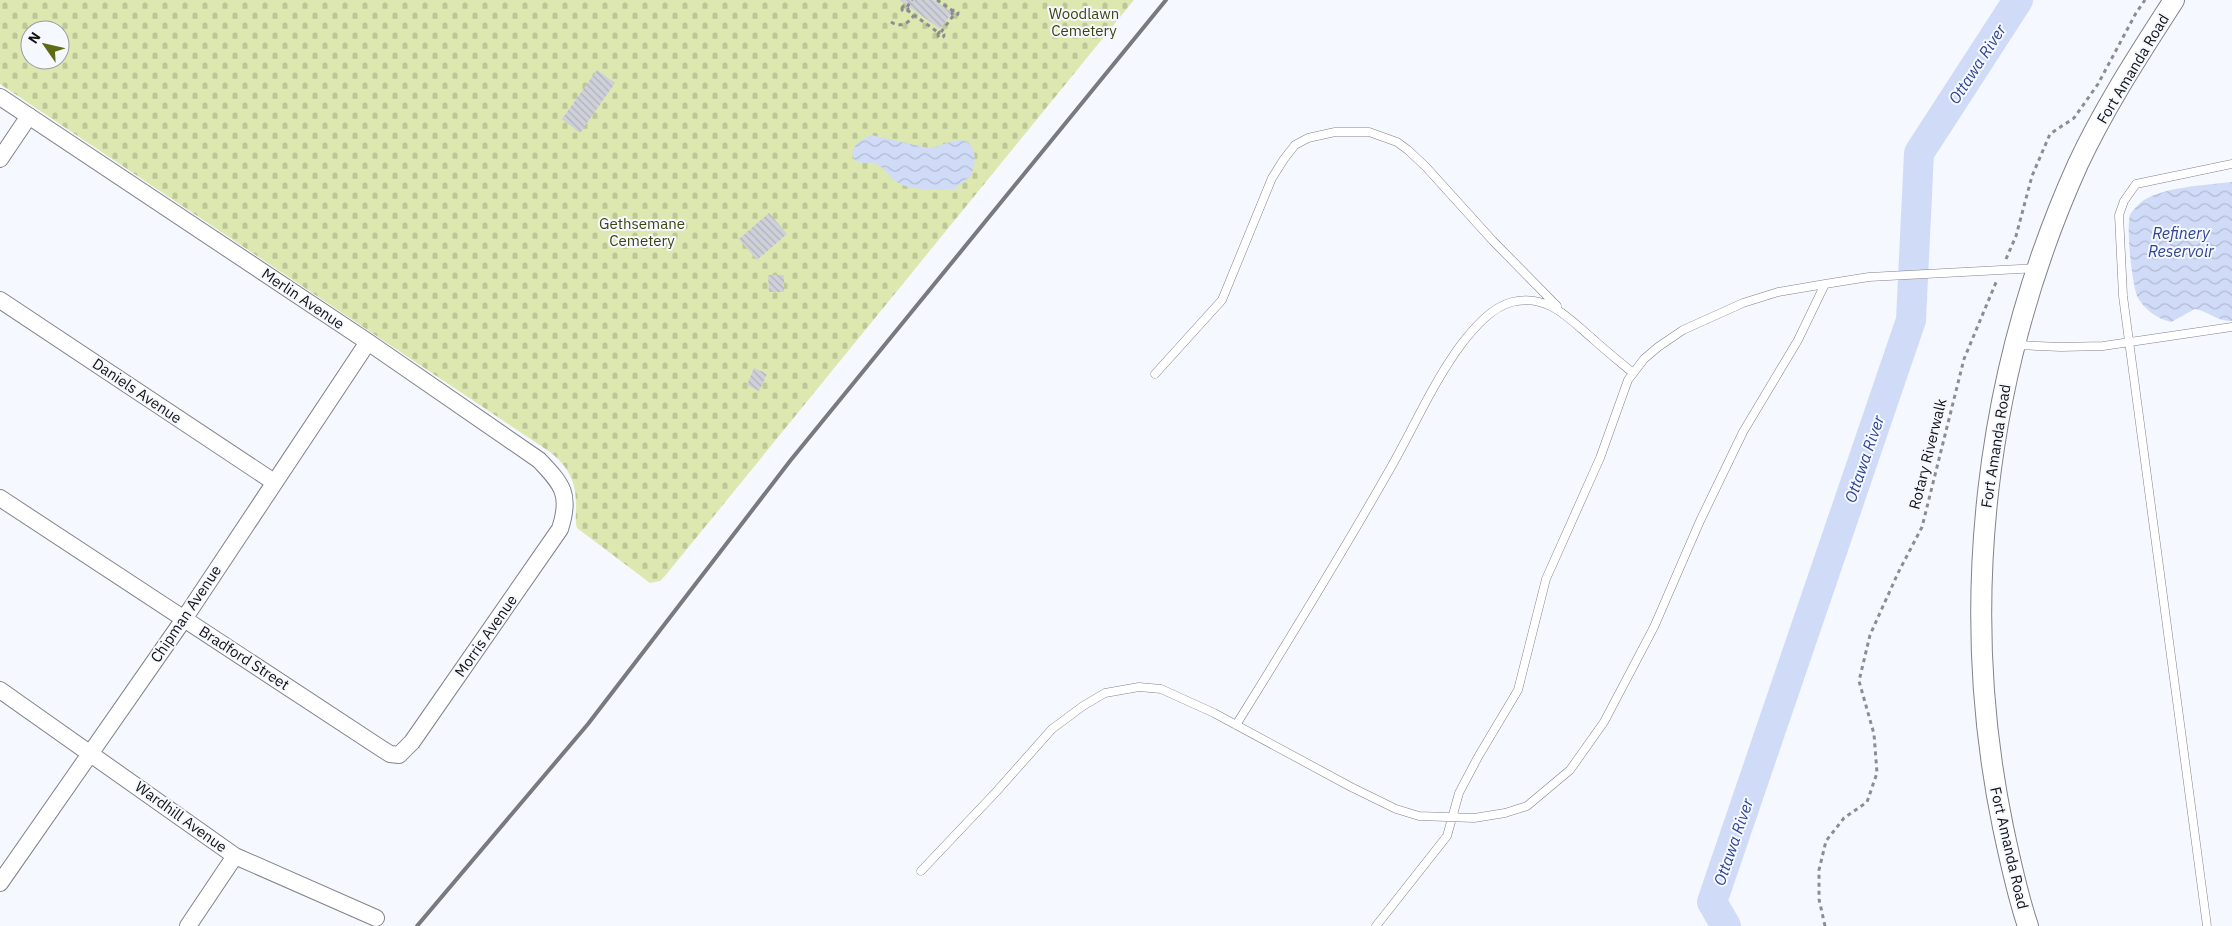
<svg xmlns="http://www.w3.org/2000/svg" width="2232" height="926" font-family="'IBM Plex Sans',sans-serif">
<defs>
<pattern id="cemetery-stones" width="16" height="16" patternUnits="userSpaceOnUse" patternTransform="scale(1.25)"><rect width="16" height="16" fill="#dce8b0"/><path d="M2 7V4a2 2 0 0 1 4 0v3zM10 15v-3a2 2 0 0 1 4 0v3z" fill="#bcc696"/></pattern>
<pattern id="water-waves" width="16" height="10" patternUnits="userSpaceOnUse" patternTransform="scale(1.25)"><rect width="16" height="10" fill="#d0dbf8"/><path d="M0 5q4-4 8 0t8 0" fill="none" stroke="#b2bbd4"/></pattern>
<pattern id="building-back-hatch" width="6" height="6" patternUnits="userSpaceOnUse" patternTransform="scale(1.25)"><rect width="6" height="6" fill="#ced1da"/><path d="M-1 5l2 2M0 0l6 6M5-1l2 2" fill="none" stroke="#b0b2ba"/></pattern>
</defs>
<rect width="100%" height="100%" fill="#f5f8ff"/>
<path fill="url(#cemetery-stones)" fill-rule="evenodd" d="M0,0H1134L665,576L660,581L650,583L577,528C575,521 576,515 576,508C577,483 569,467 550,452L0,84ZM30,30H60V60H30Z"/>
<path fill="url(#water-waves)" d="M871,135L928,148C943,147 954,136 968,142C978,152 975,164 971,176L955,189C940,190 909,191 897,182C889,177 885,168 876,164C869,161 861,165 854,160C848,147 861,140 871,135Z
M2232,182V321C2218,322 2208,311 2195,309L2171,322C2158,319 2145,310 2138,298C2132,286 2126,227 2130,215C2132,211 2137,206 2140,203C2158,187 2208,185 2232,182Z"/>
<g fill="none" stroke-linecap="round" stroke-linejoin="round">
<path stroke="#d0dbf8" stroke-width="30" d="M1726,926L1712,902L1911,320L1919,153L2018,0"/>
</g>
<path fill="url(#building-back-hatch)" d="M900,0H934L952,13L940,29Z
M597,70L615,83L580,133L562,119Z
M769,213L787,234L757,260L739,239Z
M768,275H784V292H769Z
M754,368L767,374L759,391L747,385Z"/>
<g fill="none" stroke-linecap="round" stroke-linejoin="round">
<defs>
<path id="service" d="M2017,345L2061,347L2103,346L2232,327
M1155,374L1222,300L1272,178L1284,159L1295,145L1308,138L1335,132H1369L1397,142L1408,150L1426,167L1493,241L1557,306
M1236,725C1287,643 1338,560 1386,476C1412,432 1432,383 1463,342C1475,327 1492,307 1512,302C1548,293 1569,319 1593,339C1606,351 1620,362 1633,373
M921,871L996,792L1052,729L1083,706L1105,693L1139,687L1161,689L1214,713L1351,787L1396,809L1419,816L1474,818L1505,813L1527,806L1570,770L1604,722L1654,627L1700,521L1743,432L1798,340L1825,284L1869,277L2037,268
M1376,926L1447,836L1459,793L1478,757L1518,690L1546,579L1600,458L1628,380L1644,359L1658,347L1683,330L1743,303L1778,292L1825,284
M2207,926L2123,296L2119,215L2124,201L2136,184L2232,164"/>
<path id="minor" d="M0,97L368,342L539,460C563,485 571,495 560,529L412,742L399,755L390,754L379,747L0,498
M0,159L29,116
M0,300L274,482
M0,690L235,856L376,918
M0,883L184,619L368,342
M188,926L235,856"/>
<path id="tertiary" d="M2028,926C2017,894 2010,860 2003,827C1957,605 1985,370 2078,164C2105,106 2140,53 2174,0"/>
</defs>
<use href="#service" stroke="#80838a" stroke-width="9"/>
<use href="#minor" stroke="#80838a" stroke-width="18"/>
<use href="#tertiary" stroke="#80838a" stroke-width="22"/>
<path stroke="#8b8d92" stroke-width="3" stroke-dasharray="4 4" stroke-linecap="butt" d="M937,0L953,11
M902 9a3 3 0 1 1 6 0a3 3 0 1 1-6 0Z
M907,7L912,0
M907,10L939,33
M952 13a3 3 0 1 1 6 0a3 3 0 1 1-6 0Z
M891,22C901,28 908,24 914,15
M941,32L953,16
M938 35a3 3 0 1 1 6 0a3 3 0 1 1-6 0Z
M2006,259L2016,236L2032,176L2050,134L2074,118L2098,84L2136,13L2145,0
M1825,926L1819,899V870L1826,841L1844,818L1867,802L1877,773L1874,734L1859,681L1870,635L1898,573L1922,527L1964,359L1997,280"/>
<use href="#service" stroke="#fff" stroke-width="8"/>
<use href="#minor" stroke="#fff" stroke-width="16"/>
<use href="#tertiary" stroke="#fff" stroke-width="20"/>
<path stroke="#787a7e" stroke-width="4" d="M417,926L588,724L790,461L1166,0"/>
</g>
<g text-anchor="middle" stroke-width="4" stroke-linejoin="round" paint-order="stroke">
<g font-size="15" fill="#3c450b" stroke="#f5f8ff">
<text x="1084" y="19">Woodlawn<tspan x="1084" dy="17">Cemetery</tspan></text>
<text x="642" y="229">Gethsemane<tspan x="642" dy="17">Cemetery</tspan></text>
</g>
<g font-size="15" fill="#111214" stroke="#f5f8ff">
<text transform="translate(2133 69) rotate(-59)" y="5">Fort Amanda Road</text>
<text transform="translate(303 299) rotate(34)" y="5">Merlin Avenue</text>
<text transform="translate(137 391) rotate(34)" y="5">Daniels Avenue</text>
<text transform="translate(1996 446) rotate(-81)" y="5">Fort Amanda Road</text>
<text transform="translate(1928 454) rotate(-76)" y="5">Rotary Riverwalk</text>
<text transform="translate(186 614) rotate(-56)" y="5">Chipman Avenue</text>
<text transform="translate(486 636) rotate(-55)" y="5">Morris Avenue</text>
<text transform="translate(244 658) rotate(33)" y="5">Bradford Street</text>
<text transform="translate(181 817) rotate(36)" y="5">Wardhill Avenue</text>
<text transform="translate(2009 848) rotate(77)" y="5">Fort Amanda Road</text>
</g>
<g font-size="16" font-style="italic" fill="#304594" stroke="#f5f8ff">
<text transform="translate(1977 64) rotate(-57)" y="6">Ottawa River</text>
<text x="2181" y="239">Refinery<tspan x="2181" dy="18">Reservoir</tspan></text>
<text transform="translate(1864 459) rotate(-71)" y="6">Ottawa River</text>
<text transform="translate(1733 842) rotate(-71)" y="6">Ottawa River</text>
</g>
</g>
<g transform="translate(45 45) rotate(304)"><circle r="24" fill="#f5f8ff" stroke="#9a9ca1"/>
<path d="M0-4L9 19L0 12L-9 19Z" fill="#5e6b14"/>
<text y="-8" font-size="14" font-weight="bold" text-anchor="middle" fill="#111214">N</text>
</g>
</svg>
